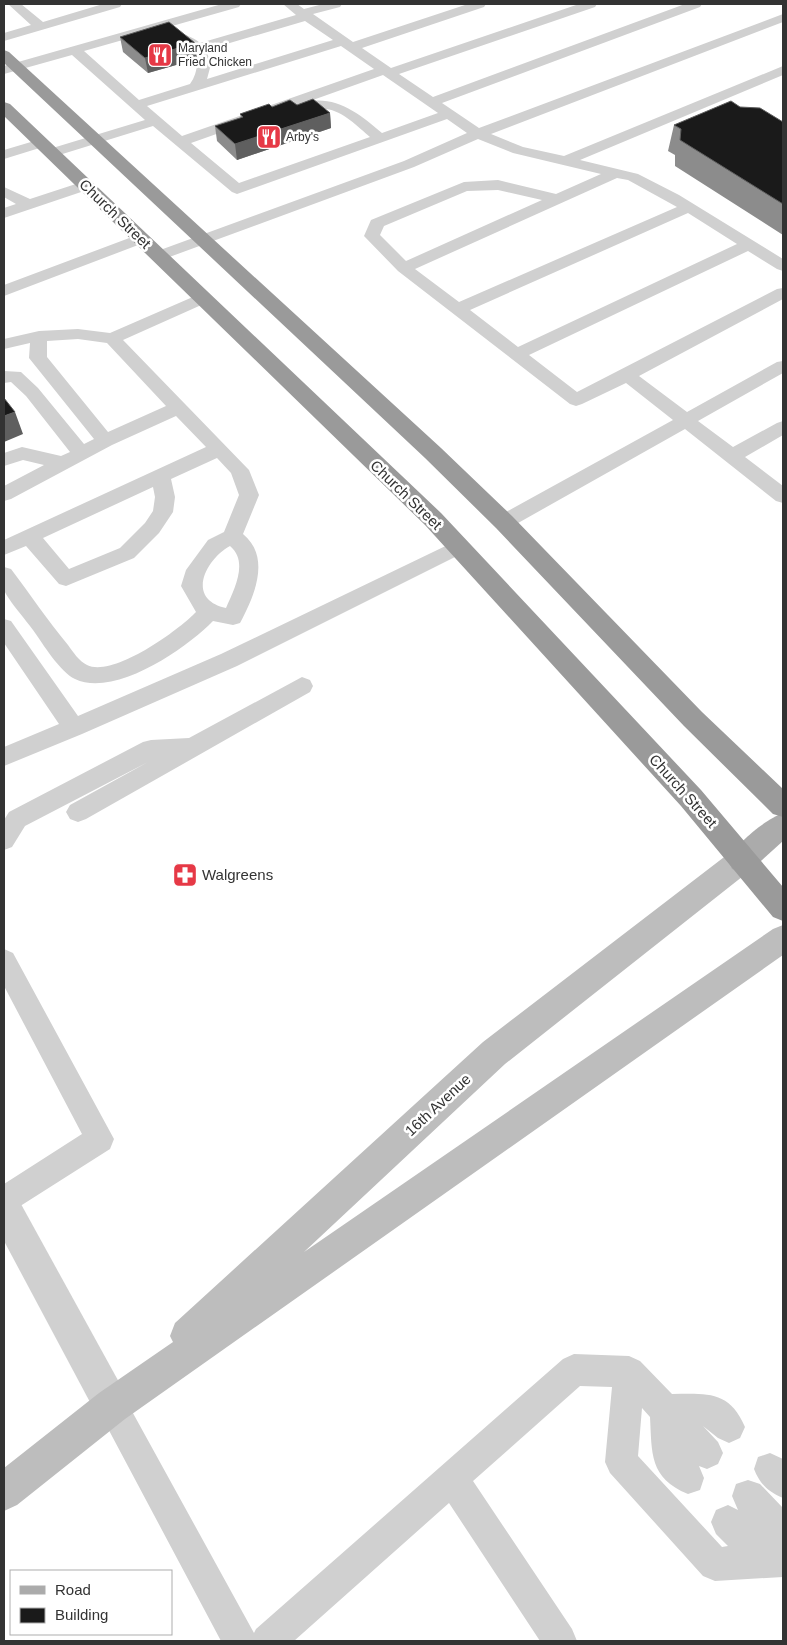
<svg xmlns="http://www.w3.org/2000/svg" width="787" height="1645" font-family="Helvetica,sans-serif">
<rect width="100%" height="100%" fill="#fff"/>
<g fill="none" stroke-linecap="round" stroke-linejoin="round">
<path fill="#d0d0d0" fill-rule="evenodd" d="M8,4H21L43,22L103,4H122L120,7L4,41V33L31,25Z
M222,4H241L239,7L84,51L139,100L190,84C202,67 198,48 178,41C172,40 167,40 161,39L159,36L161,33C175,30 190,35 200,43L296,15L283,4H297L304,9L323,4H342L340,7L313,14L353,42L468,4H486L484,7L362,48L391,68L579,4H597L595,7L399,74L433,97L685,4H702L700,7L442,103L479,128L783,14V22L491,134L523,147L564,156L783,66V75L580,160L638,174L679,195L783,259V271L777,269L748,251L529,355L577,392L777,289L783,288V299L639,376L687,412L777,362L783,361V373L698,421L733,447L777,423L783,421V435L745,457L783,486V503L776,501L685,429L511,527L504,529L497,527L494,522L497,517L673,420L626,383L582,404L576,406L570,404L398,271L364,236L371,220L464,182L498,180L556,194L601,174L513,153L478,139L414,167L164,259H152L150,256L152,253L404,161L467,133L447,119L237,194L232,192L153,126L56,156H46L44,153L46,150L145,120L72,55L4,74V66ZM305,21L333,40L207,79L211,64L206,50ZM341,46L374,69L182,136L147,106ZM383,75L438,113L382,133C361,115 339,97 310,101ZM296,106C302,114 317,108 326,109C343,111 358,127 370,137L239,183L191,143ZM617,178L628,180L677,207L459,302L415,269ZM498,190L542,200L406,261L380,235L384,226L467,191ZM688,213L737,244L518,347L470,310Z
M41,139L46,140L48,143L46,146L4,159V150Z
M85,181L90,183L93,186L90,189L4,218V208L16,204L4,197V187L30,199Z
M140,234L146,236L148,239L146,242L4,296V285Z
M202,293L208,294L210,298L208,302L123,340L249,470L259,495L243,534C271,557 255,595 240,623L233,625L213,621C187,648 115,698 75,679C60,672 43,644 33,630C26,620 8,600 4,590C2,584 4,573 4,567L11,569C30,594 48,621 68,645C73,652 79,661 87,665C113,678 179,630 196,612L181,586L186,570L208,540L224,532L239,495L231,473L217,458L171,479L175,497L173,512L159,533L134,558L66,586L59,584L26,546L4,555V540L206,447L176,416L112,445L11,499L4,501V486L44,465L23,460L4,466V453L22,447L61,456L70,452L26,396L11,382L4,383V371L21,372L38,388L84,444L94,439L29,358L30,343L4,349V339L39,331L78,329L110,333ZM78,339L107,343L166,406L108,432L47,357V341ZM153,487L155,497L153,511L145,523L120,548L69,569L43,538ZM230,546C249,562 234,589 226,608C185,599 206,559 230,546Z
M458,540L465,542L468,547L465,552L237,666L82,734L4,766V747L59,724L4,643V619L11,621L78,716L221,654Z
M302,677L310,680L313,686L310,692L86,819L78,822L70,819L66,812L70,805L148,762L25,826L12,847L4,850V820L9,812L143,742L151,740L189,738Z
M4,949L13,953L114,1139L110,1149L14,1210L4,1214V1184L82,1134L4,986Z
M574,1354L629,1356L640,1361L672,1394C707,1394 729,1390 745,1427L740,1438L729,1443L718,1438L703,1426L718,1442L723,1453L718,1464L707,1469L699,1466L704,1478L700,1490L688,1494C649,1478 652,1453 650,1417L642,1408L638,1456L722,1547L728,1546L716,1534L711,1522L716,1510L728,1505L738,1510L732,1496L736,1484L748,1480L760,1484L783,1508V1577L715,1581L703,1576L610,1473L605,1462L612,1387L580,1386L473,1481L572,1629L577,1641H540L449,1503L294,1641H221L96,1406L101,1395L112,1390L123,1395L254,1633L256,1629L563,1359Z
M770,1453L783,1459V1498C768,1492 760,1484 754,1469L758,1457Z"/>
<path fill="#d0d0d0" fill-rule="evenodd" d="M4,1190L16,1195L125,1393L130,1406L125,1419L112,1424L99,1419L4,1241Z"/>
<path fill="#bdbdbd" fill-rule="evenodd" d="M742,848L752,851L756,860L752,869L505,1064L304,1252L773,929L783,925V955L125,1419L17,1505L4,1511V1468L99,1393L173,1342L170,1336L175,1323L483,1042L732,851Z"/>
<path fill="#ababab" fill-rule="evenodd" d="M783,813V841L752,869L742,872L732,869L728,860C735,844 766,819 783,813Z"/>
<path fill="#9a9a9a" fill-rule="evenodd" d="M4,50L9,52L441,448L512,516L702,712L783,789V817L773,814L684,726L496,528L425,458L4,63Z
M4,102L10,104L441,513L701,790L783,887V921L773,917L681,806L425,525L4,116Z"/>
</g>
<path fill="#8c8c8c" d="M120,37L195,43L197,59L148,73L123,52Z
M272,107L330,113L331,128L237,160L217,141L215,126L241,118L240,114Z
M740,107L783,122V235L675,166V155L668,151L674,125Z"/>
<path fill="#5f5f5f" d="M195,43L197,59L148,73L145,58Z
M330,113L331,128L237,160L235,144Z
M15,412L23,434L4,442V416Z"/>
<path fill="#1a1a1a" stroke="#5f5f5f" d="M169,22L195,43L145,58L120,37Z
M313,99L330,113L235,144L215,126L243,117L240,114L269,104L272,107L290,100L297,105Z
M731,101L740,107L760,108L783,122V204L680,140L681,129L674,125Z
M4,398L15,412L4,416Z"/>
<defs>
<symbol id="restaurant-square" viewBox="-11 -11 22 22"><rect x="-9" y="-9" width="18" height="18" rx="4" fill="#e63946" stroke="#fff"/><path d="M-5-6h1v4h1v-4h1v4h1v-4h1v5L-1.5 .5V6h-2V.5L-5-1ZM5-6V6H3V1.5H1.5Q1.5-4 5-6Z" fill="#fff"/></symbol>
<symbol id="pharmacy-square" viewBox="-11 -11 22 22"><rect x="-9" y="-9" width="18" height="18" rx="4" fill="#e63946" stroke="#fff"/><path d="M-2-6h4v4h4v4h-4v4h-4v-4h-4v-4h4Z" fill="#fff"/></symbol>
</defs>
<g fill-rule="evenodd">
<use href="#restaurant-square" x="146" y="41" width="28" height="28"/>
<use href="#restaurant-square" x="255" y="123" width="28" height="28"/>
<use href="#pharmacy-square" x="171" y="861" width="28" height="28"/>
</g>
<g text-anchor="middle" stroke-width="5" stroke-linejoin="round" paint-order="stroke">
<g font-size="12" fill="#333" stroke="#fff" text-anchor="start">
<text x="178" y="52">Maryland<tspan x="178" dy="14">Fried Chicken</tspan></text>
<text x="286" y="141">Arby's</text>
</g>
<g font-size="15" fill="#333" stroke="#fff">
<text transform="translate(115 214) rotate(44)" y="5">Church Street</text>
<text transform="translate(406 495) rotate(44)" y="5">Church Street</text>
<text transform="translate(683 791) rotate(48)" y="5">Church Street</text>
<text transform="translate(438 1105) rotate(-43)" y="5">16th Avenue</text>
</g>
<g font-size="15" fill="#333" stroke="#fff" text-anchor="start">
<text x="202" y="880">Walgreens</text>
</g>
</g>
<rect width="787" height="1645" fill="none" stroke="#333333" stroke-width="10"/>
<rect x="10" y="1570" width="162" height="65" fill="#ffffff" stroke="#adadad"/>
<rect x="20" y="1586" width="25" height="8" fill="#ababab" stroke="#adadad"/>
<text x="55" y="1595" font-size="15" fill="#333333">Road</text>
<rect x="20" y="1608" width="25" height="15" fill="#1a1a1a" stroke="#adadad"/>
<text x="55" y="1620" font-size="15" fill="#333333">Building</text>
</svg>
